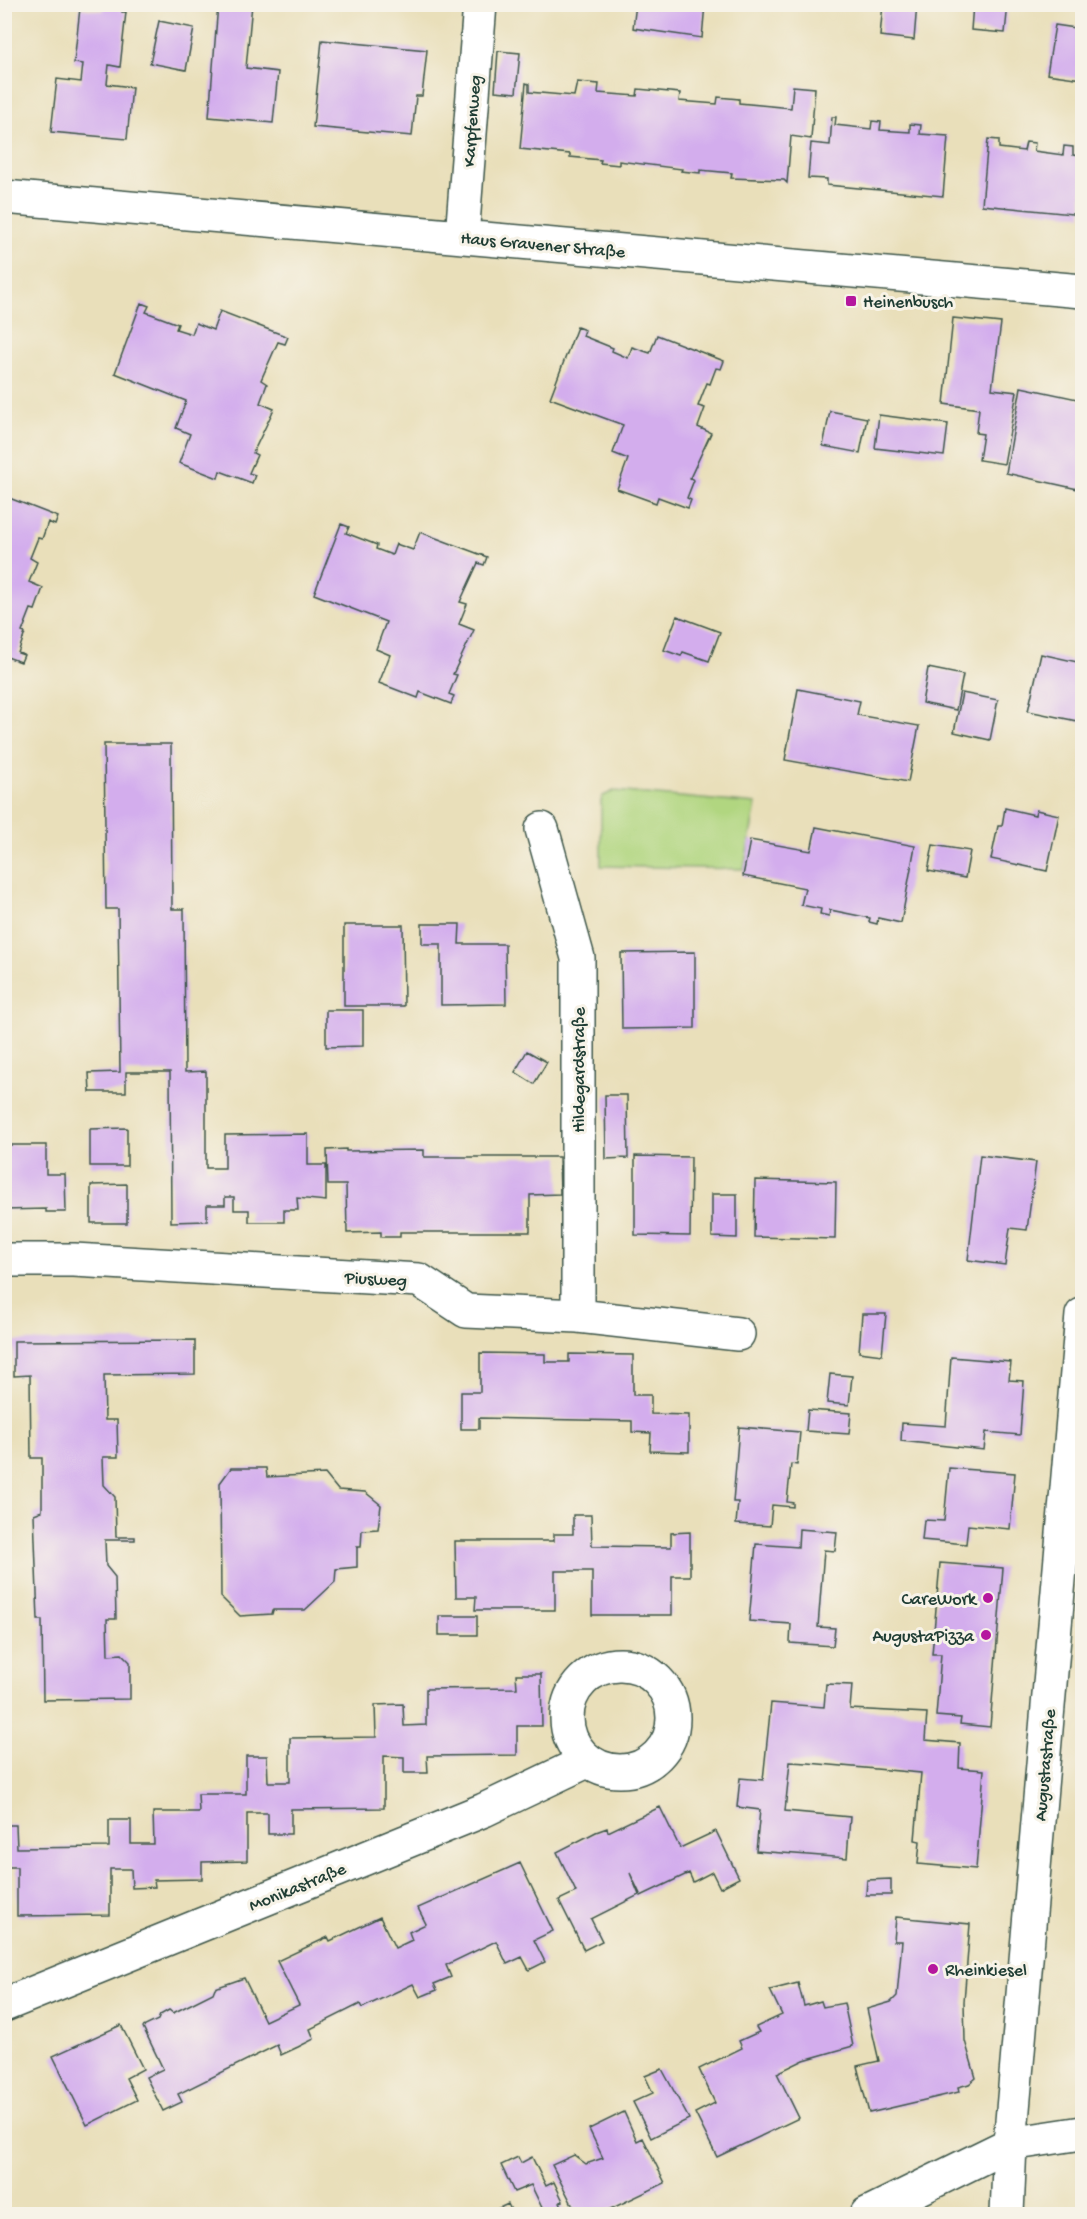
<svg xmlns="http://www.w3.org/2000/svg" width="1087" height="2219" font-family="'Gochi Hand',sans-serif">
<rect width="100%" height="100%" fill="#f7f3e8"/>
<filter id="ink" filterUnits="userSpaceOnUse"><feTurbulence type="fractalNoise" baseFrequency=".0167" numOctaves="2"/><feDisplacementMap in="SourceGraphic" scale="12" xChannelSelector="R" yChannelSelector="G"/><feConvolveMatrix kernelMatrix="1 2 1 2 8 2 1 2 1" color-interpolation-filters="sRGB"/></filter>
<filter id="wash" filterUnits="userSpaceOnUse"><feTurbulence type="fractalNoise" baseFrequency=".008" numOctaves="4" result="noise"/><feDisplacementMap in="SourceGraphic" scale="24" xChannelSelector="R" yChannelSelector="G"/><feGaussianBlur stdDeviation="1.35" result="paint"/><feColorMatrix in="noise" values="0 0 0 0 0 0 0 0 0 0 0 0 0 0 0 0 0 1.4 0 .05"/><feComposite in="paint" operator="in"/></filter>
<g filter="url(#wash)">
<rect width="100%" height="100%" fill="#e9dfba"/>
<path fill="#b1d680" stroke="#688a5a" stroke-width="1.5" d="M614,791L756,804L744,869L601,866V801L603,796Z"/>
<g id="blocks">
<path fill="#d3aded" d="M104,4H122V12H126L120,67L109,65L107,84L132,87L127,139L51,132L57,79L81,82L83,64L74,63L80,8L103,11Z
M218,4H252L246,68L278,72L273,123L209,117Z
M636,4H705L702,38L633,28Z
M883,4H917L914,40L880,36Z
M973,4H1008L1005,33L971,30Z
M159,21L194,28L186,70L150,63Z
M1055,25L1082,29V79L1047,74Z
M322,40L427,50L422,96H416L412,136L313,127Z
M498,51L520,53L516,93L495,91Z
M577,82L599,84L598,93L637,96L638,89L680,93L679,101L717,104L718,97L739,99V103L791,108L793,86L815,88L811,139L791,136L787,183L784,180L731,178L732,173L700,170V173L681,171L682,169L619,161V165L600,163L601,160L570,157V154L520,149L526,83L529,84V92L574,96Z
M832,117H836L835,125L871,129L872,121L881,122L880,130L910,132V124L921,125L920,134L948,136L943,196L827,185V179L808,178L811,143L830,145Z
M988,139L999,140V148L1024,151L1026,142L1035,143L1034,151L1063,155L1064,146L1073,147V155L1082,156V215L982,205Z
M141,303L149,306L146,312L178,324L176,329L192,334L196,323L213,330L220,311L288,337L285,344L278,342L261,380L267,384L260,403L274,409L253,453L257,455L249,473L255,475L252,483L220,471L218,478L179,463L190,434L176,428L186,401L115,373Z
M953,318L1001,323L992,389L1017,392L1004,464L979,460L983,434L976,433L979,409L944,404Z
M577,327L585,330L583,336L613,348L612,351L628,358L632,347L650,353L657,335L724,361L721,369L716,368L710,384L707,383L698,406L705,408L698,427L711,433L690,478L694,480L687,498L691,500L688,508L658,497L656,503L617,489L628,459L613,453L623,425L550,398Z
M1021,387L1082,400V490L1006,473Z
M830,411L867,418L860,453L823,446Z
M879,415L948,424L944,456L875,448Z
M4,496L58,517L55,525L48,522L42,539L38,538L30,558L37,562L29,582L43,588L35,610L31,609L22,632L25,633L18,653L24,655L21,662L4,656Z
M341,524L349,527L346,533L377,545L376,549L392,555L396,544L413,550L420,532L487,557L484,565L478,563L460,602L467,604L459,624L474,630L453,674L457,675L449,694L454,696L451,704L420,692L418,698L379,683L390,655L376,649L386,622L314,594Z
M677,616L720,632L709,661L683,652L681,656L664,650Z
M1041,654L1082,663V722L1028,711Z
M928,668L963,675L956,710L922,703Z
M798,689L860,701L857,715L919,726L908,782L785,760Z
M962,693L998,700L990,740L954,732Z
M104,744H171L172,909H184L185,1072L206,1071V1168H225V1135L308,1134V1165H326V1201L297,1198L298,1210H284V1222H249V1210H234V1197H225V1205H207V1221L171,1222L170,1072H126V1092H90L89,1073L120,1072L118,909H106Z
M1005,808L1035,815L1036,810L1059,815L1047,871L991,859L998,826H1002Z
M816,827L915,846L901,923L878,918L877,924L869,922L870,918L830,910L829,916L820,914L821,909L801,905L805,888L743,876L750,840L811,851Z
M933,845L970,851L965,878L928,871Z
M422,924H460L459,944H505L506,1004L441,1005V944H422Z
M344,925H403L404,1006H344Z
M695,952V1028L622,1029L621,953Z
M326,1010H363V1046L326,1047Z
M527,1051L547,1062L534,1084L515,1072Z
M605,1095H627L628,1158L606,1159Z
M127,1128V1166H90V1129Z
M4,1145H46V1174H65L66,1212H46V1209L4,1210Z
M346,1149V1151L424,1150V1157H559L560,1194L530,1195V1232H400V1237H381V1232L347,1233L346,1185H328L327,1150Z
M980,1155L1036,1162L1027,1230L1010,1228L1005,1265L968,1260Z
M635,1156L691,1157L690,1236L635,1235Z
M755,1180L836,1182L835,1239L754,1237Z
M127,1184V1223H91V1185Z
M712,1194H737V1238L712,1237Z
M862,1314H886L882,1355L859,1352Z
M195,1340V1374L104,1375L105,1420H117L118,1457H103L104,1485L115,1497L116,1537H135V1540H105L106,1566L115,1577L116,1619H107L108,1655L122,1654L130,1662V1699L43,1700L42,1620H38L34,1514L42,1511V1458H31L30,1375L14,1376V1341Z
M480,1353L545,1354V1362H569V1354L633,1355V1395H651V1414L689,1415V1452L650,1451L651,1433L632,1432V1421L479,1418V1429H461V1392H480Z
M951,1357L1011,1362L1009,1380L1024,1381L1020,1435L986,1432L984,1450L901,1441L902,1423L946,1426Z
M830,1374L852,1376L849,1405L827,1403Z
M808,1410L851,1413L849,1434L806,1431Z
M739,1427L800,1432L797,1465L791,1464L787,1502L793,1503V1507L772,1505L770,1526L736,1524L738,1502H733Z
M231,1468H266L267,1477L325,1474L338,1490L365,1492L381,1505L378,1529L362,1530L361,1547H357V1567L336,1569L335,1582L305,1610H273L272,1614L240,1616L221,1597L220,1483Z
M949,1468L1015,1473L1010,1529L968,1525L966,1544L922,1540L924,1520L944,1521Z
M573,1515H591L592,1546L671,1547V1533L690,1532V1576H672V1615H592V1571H555V1610H475L476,1597H456L455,1541H554V1534H573Z
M799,1529L837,1532L835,1551L824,1550L818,1627L835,1628L833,1646L790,1643L791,1624L749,1621L756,1544L798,1547Z
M940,1563L1003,1568L990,1727L960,1724L961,1718L936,1716L941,1654H932Z
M439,1616H477V1635H439Z
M516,1674H541L542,1726H517V1755L427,1756L428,1773H404V1757L384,1756V1808L291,1809V1834H268V1813H247V1861L202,1862V1879L154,1880L155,1887L132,1888L131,1869H110V1915L17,1916V1867H4V1825H16L17,1848L109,1847V1820H131V1844H154L153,1812H199L198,1794H246V1756H267L268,1782H290V1738L376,1737L375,1705L403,1704L404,1726L426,1725V1689L517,1688Z
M826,1684L852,1685L850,1709L927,1713L925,1740L960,1743L959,1768L984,1770L976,1869L918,1864L920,1841L915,1840L921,1773L808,1763L790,1762L785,1811L850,1817L847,1858L756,1851L760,1810L737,1807L740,1778L763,1780L771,1703L824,1707Z
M660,1807L680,1848L716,1831L739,1878L720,1888L712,1872L693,1882L689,1873L641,1896L630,1873L639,1895L591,1919L602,1941L584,1950L559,1900L576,1892L557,1852L596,1832L607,1828L608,1832Z
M520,1863L553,1931L534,1940L545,1962L529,1970L522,1957L507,1964L496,1941L446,1965L451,1977L434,1984L437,1990L420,1997L413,1984L362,2008L360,2004L310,2029L314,2039L298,2047L281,2055L277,2045L178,2094L182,2102L163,2111L146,2077L163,2069L143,2027L158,2020L160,2015L169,2010L173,2013L213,1993L215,1988L244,1978L265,2021L299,2005L277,1961L328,1937L330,1941L380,1917L395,1948L412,1940L409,1932L426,1924L418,1908Z
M891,1879V1895H866L867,1880Z
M896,1917L970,1924L964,2002L965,2041L976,2078L969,2084L958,2087L959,2092L869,2113L857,2066L879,2061L867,2009L891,2002L897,1996L902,1941H894Z
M798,1983L804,2006L821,2001L823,2007L844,2003L853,2046L804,2060L777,2073L799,2118L717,2157L695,2113L715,2103L699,2069L742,2048L739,2041L759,2032L756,2027L782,2015L770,1990Z
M121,2025L143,2069L126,2078L137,2100L87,2125L53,2056Z
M662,2069L689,2119L651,2138L633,2102L653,2093L645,2076Z
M624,2112L637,2141L643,2138L665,2183L600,2214H577L552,2165L574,2155L586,2164L603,2158L589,2129Z
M518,2157L521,2163L532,2157L546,2186L554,2182L563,2201L560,2202L566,2214H545L531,2185L514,2192L501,2165Z
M508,2204L513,2214H486Z"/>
</g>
</g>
<g filter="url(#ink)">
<use href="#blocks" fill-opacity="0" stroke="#3d5548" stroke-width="1.5"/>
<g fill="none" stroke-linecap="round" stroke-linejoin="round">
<defs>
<path id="minor" d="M4,197L1082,291
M462,237L480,4
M542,829L578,958V1316
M4,1260H74L419,1280L466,1311L578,1316L738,1334
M567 1718a53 53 0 1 1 106 0a53 53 0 1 1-106 0Z
M4,2005L484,1810L587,1761
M867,2214L1010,2144L1082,2133
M1007,2214L1010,2144L1082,1315"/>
</defs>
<use href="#minor" stroke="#3d5548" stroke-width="36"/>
<use href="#minor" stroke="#fff" stroke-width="33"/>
</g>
</g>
<g fill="#b5179e" stroke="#f7f3e8" stroke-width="2">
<rect x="845" y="295" width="12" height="12" rx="3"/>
<circle cx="988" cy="1598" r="6"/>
<circle cx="986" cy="1635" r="6"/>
<circle cx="933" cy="1969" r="6"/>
</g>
<g text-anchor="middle" stroke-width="6" stroke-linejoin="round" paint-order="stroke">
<g font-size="18" fill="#1f3d34" stroke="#f7f3e8">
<text transform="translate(471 121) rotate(-86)" y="6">Karpfenweg</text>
<text transform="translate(543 244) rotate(5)" y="6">Haus Gravener Straße</text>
<text transform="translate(578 1070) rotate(-90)" y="6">Hildegardstraße</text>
<text transform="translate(376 1278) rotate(3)" y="6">Piusweg</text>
<text transform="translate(1044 1765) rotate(-85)" y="6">Augustastraße</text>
<text transform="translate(297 1886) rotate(-22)" y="6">Monikastraße</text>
</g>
<g font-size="18" fill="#1f3d34" stroke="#f7f3e8" text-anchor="start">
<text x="863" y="307">Heinenbusch</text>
<text x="976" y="1604" text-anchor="end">CareWork</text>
<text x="974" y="1641" text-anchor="end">AugustaPizza</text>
<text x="945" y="1975">Rheinkiesel</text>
</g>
</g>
<rect width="1087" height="2219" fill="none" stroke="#f7f3e8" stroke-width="24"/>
</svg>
